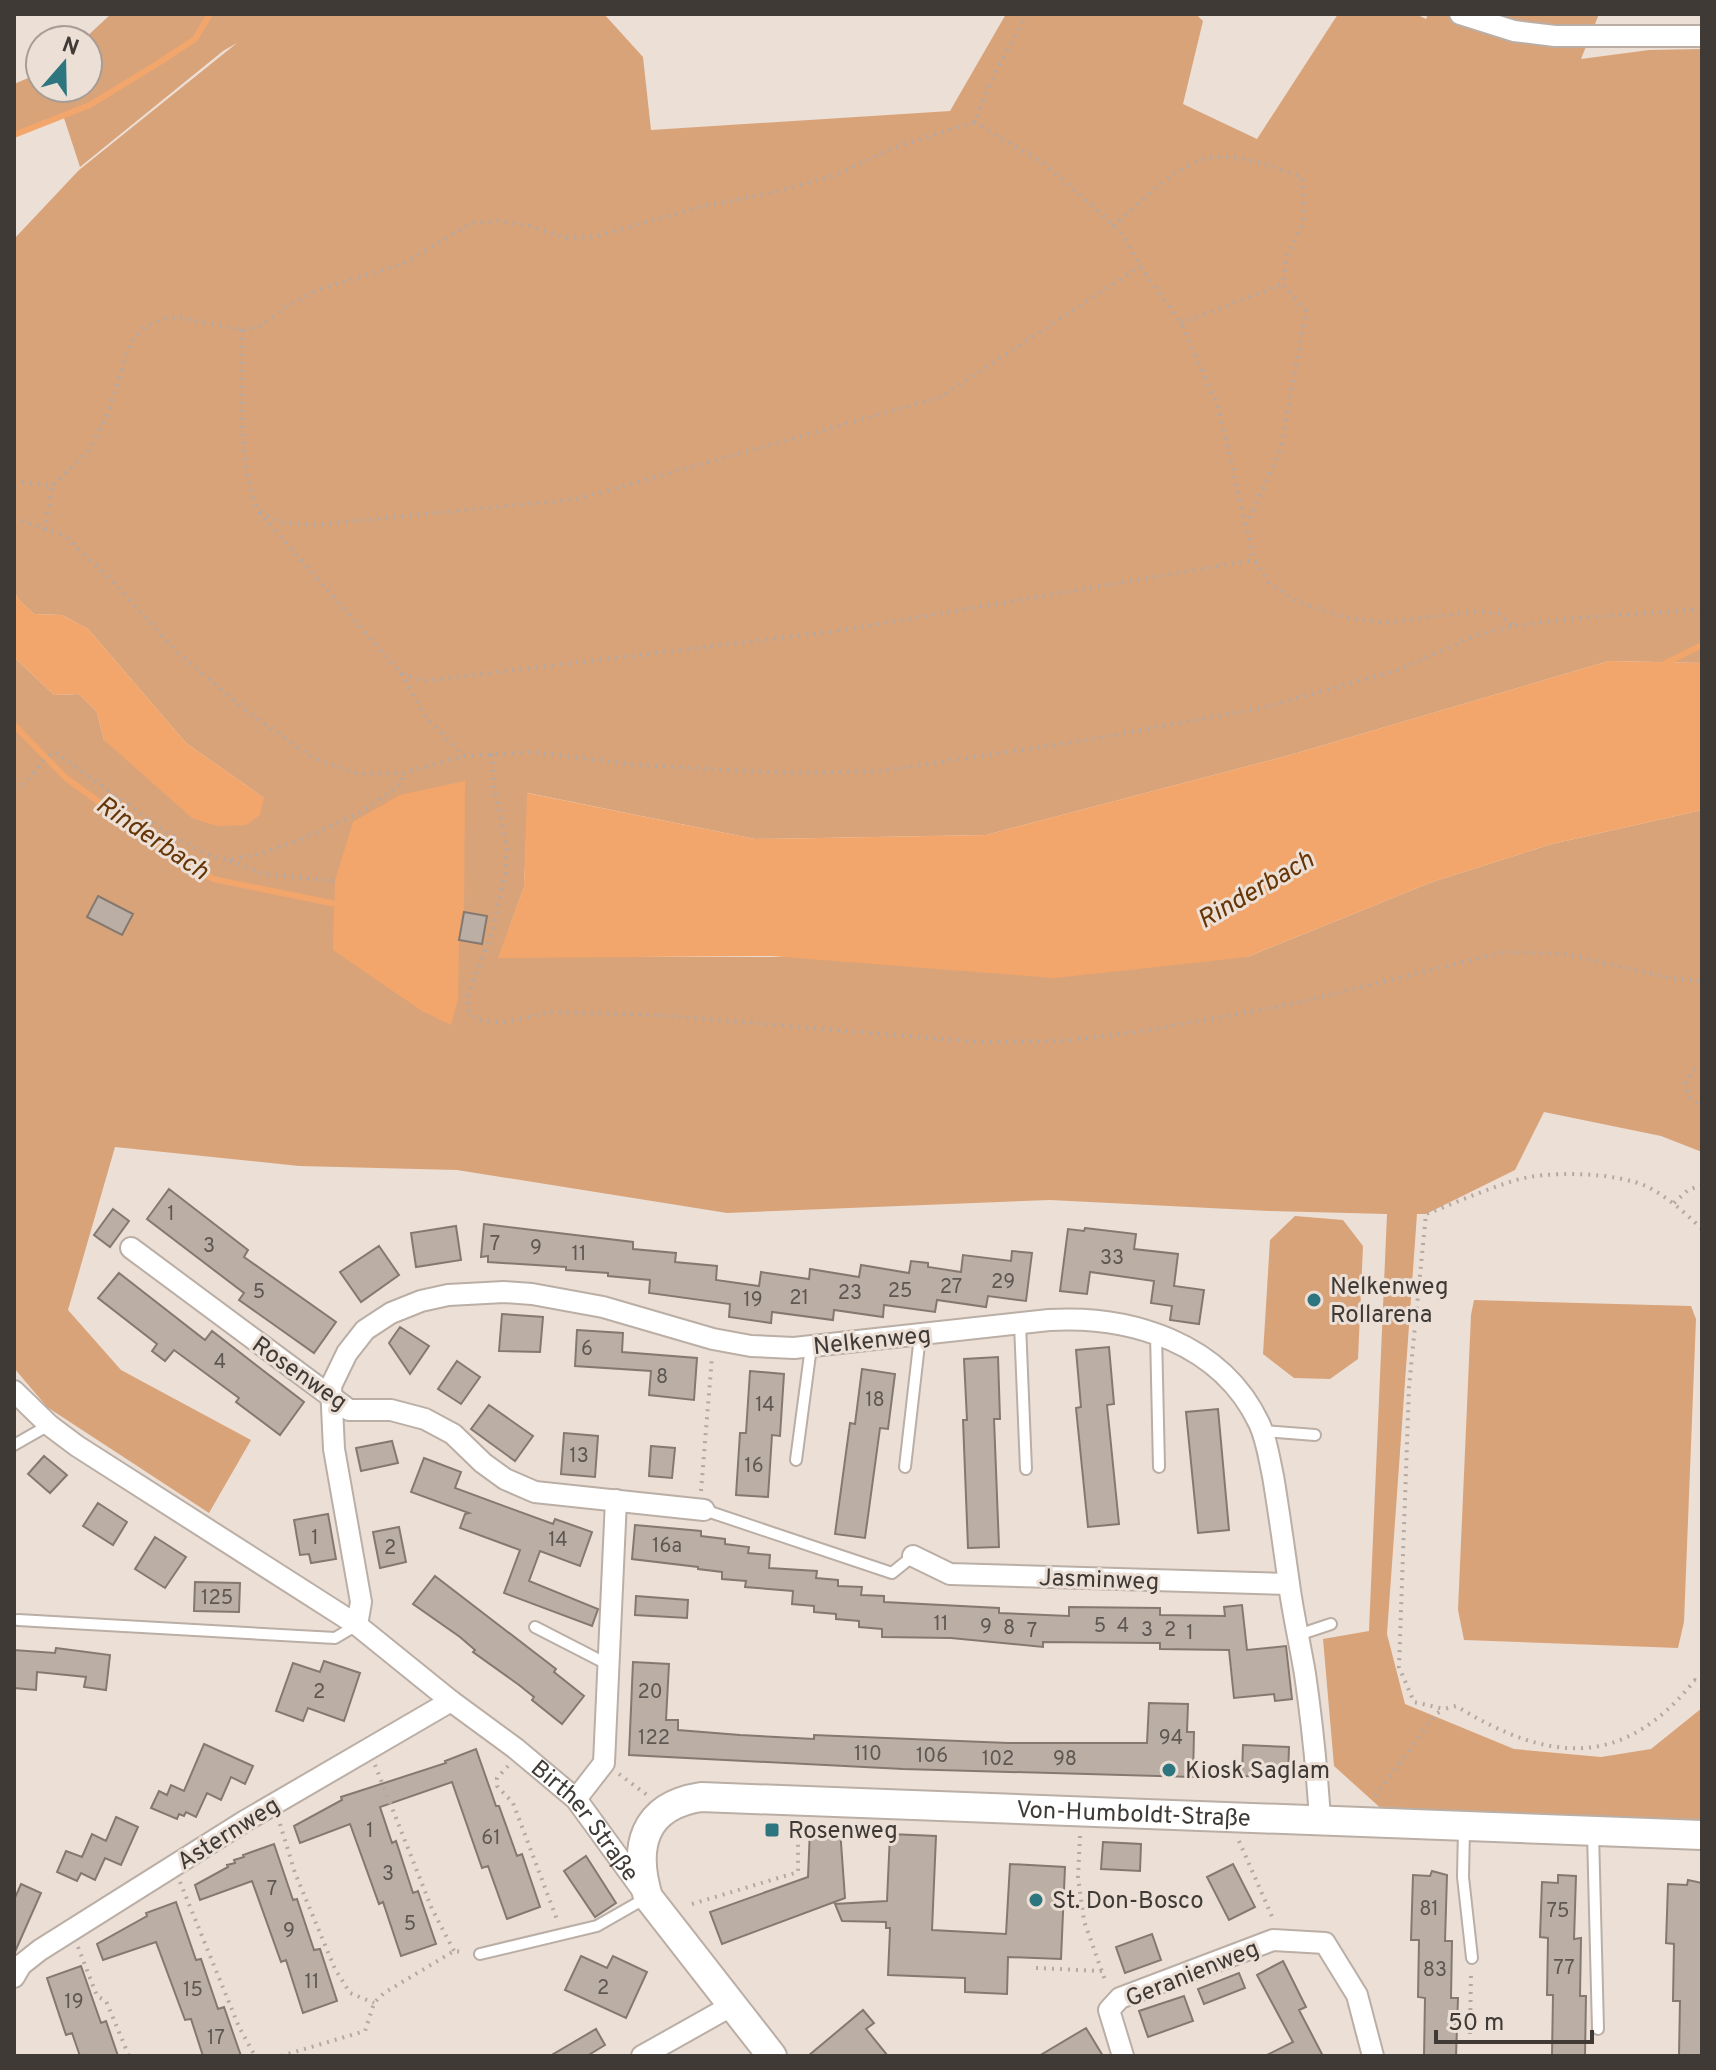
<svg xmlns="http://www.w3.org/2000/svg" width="1716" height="2070" font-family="Overpass,sans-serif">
<rect width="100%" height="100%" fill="#ecdfd6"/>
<path fill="#d9a37a" d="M111,14H604L643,57L651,130L950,111L1006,14H1196L1203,21L1183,104L1257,139L1338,14H1416L1426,19L1428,14H1599L1581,59L1649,50L1702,49V663L1609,661L1290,755L986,835L755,839L528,793L524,887L499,957H1247L1432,882L1552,844L1702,810V1152L1661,1136L1544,1112L1515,1170L1426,1214H1417L1387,1634L1405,1704L1514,1749L1601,1757L1651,1749L1702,1708V1823L1385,1812L1334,1766L1323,1639L1369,1631L1387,1214L1269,1211L1050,1200L727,1213L457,1170L299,1166L115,1147L68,1310L121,1370L251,1440L209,1513L47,1407L14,1368V657L54,695L79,694L97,712L104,740L264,798L186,743L88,629L62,615L34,614L18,599L14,591V239L79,170L237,43L223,51L80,167L63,115L14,135V84L40,73V88H88V40H83Z
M1295,1216L1343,1220L1363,1246L1358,1359L1330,1379L1294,1378L1263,1354L1270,1240Z
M1474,1300L1691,1306L1696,1319L1684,1622L1678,1648L1464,1640L1458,1610L1471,1315Z"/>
<path fill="#f2a66b" d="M14,591L18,599L34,614L62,615L88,629L186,743L264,798L260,815L246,825L217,826L192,818L104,740L97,712L79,694L54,695L14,657Z
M1609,661L1702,663V810L1552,844L1432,882L1247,957L1055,978L771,956L498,958L524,887L527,793L755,839L986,835L1290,755Z
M465,781L464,912L459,940L458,999L451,1025L422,1011L333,950L335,881L353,822L400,795Z"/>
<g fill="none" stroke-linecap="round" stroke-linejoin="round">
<path stroke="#f2a66b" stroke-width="6" d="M14,135L90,105L160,62L195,39L210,14
M1662,665L1702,645
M14,725L66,778L136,829L213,879L341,905"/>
</g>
<path fill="#bbaea5" stroke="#847970" stroke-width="2" d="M98,896L133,914L122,935L87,917Z
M464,912L487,916L482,944L459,940Z
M169,1189L248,1250L244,1257L336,1322L314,1353L239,1300L244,1293L147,1219Z
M113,1209L129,1221L110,1247L94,1235Z
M484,1224L633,1242V1249L676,1253L675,1262L717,1266L716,1280L759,1286L761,1272L809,1279L810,1269L859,1277L861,1265L909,1273L911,1261L928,1263V1267L961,1272L963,1255L1011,1261L1012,1251L1032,1253L1026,1301L988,1296L986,1307L937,1300L935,1312L884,1305L883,1317L834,1310L833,1320L772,1312L771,1323L729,1317L730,1304L649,1293L650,1280L608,1276V1273L566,1270V1267L488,1262V1256L481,1257Z
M456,1226L461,1260L416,1267L411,1233Z
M1085,1228L1136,1234L1134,1249L1178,1254L1174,1286L1204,1290L1199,1324L1170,1320L1172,1306L1151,1303L1154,1281L1090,1272L1087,1294L1060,1291L1068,1229L1084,1231Z
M379,1246L399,1275L361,1302L340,1272Z
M119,1273L205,1340L212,1331L304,1402L280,1435L236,1402L239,1398L174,1350L165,1361L152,1351L157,1344L98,1298Z
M502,1314L543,1317L540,1352L499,1351Z
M400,1327L429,1346L410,1374L389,1343Z
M577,1330L623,1333L622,1352L697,1358L694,1400L649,1395L651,1371L575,1366Z
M1109,1347L1114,1404L1107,1405L1119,1524L1088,1527L1076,1408L1081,1407L1076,1350Z
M998,1357L1000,1419H994L999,1547L968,1548L963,1420H967L964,1359Z
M457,1361L480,1377L461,1404L438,1389Z
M862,1369L895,1374L888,1429L880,1428L865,1538L835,1534L850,1423L855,1424Z
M750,1371L784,1374L780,1436L772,1435L768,1497L736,1495L740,1433H746Z
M489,1405L533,1436L515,1461L471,1429Z
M1218,1409L1229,1530L1198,1533L1186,1412Z
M564,1433L598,1436L595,1477L561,1474Z
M392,1441L398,1463L361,1471L356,1448Z
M651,1446L675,1448L672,1478L649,1476Z
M44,1456L67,1475L50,1493L28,1474Z
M424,1458L461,1472L455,1488L553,1524L555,1519L592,1532L580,1566L540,1551L529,1581L598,1609L592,1626L504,1593L520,1550L460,1528L465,1514L469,1513L411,1492Z
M98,1503L127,1522L113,1545L83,1526Z
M328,1514L336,1559L311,1563L309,1554L300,1555L294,1520Z
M635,1525L701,1531V1536L725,1539V1544L749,1547L748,1553L770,1555L769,1568L817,1571L816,1578L838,1580V1586L862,1587L861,1595L884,1596V1602L999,1608V1613L1069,1616V1607L1160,1608V1615L1225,1616L1224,1607L1242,1605L1247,1650L1286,1646L1292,1699L1275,1701L1274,1694L1234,1698L1229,1650L1160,1649V1643L1043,1642V1647L951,1638L882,1637V1629L859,1627V1621L836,1619V1614L814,1612V1606L792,1604L793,1591L745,1587L746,1581L722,1579V1572L698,1569V1567L632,1559Z
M399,1527L406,1562L380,1568L373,1532Z
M155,1537L186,1557L165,1588L135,1569Z
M435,1576L556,1669L554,1672L584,1696L562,1724L532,1700L534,1697L519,1685L473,1652L475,1650L460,1637L413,1604Z
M195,1582L240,1583L239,1612L194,1611Z
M636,1596L688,1600L687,1618L635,1615Z
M56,1648L110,1655L106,1690L84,1687L86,1677L37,1672L36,1690L14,1688V1650L55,1653Z
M324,1661L360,1673L344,1721L308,1708L303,1721L276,1711L293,1663L320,1672Z
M633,1662L669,1664L666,1720H678V1730L740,1735L814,1739V1735L1008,1743H1147L1149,1703L1188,1704L1187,1732H1194L1193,1777L903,1769L629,1755Z
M204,1744L253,1766L245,1784L231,1777L221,1800L207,1793L196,1817L186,1812L184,1816L179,1814L177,1819L151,1808L159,1791L167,1795L171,1785L184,1791Z
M1243,1745L1289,1747L1288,1778L1242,1776Z
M476,1749L496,1806H499L517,1856L522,1854L540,1907L507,1919L488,1866L482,1868L452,1782L380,1807L392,1843L396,1841L413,1893L418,1891L436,1944L401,1956L383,1902L379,1904L350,1824L300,1843L294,1826L342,1800L341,1797L446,1763L445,1761Z
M116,1817L138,1827L121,1865L105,1858L95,1880L81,1873L77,1881L57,1872L66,1851L82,1857L92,1834L106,1841Z
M810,1829H840L845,1898L722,1944L710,1912L808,1877Z
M890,1834L936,1836L932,1930L1006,1934L1010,1864L1065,1867L1061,1959L1008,1957L1007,1994L965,1992V1978L888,1975L890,1928H886V1922L842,1921L835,1904L887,1901Z
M1103,1842L1141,1844L1140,1871L1101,1869Z
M274,1844L293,1900L297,1899L314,1950L320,1949L337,2001L303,2013L286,1960L281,1962L252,1881L200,1900L195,1885L228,1867L227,1865L235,1863L234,1860L244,1857L243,1855Z
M586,1856L616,1903L595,1917L564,1871Z
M1233,1864L1255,1907L1229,1920L1207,1877Z
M1432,1871L1447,1875L1445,1941H1452L1451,1998H1458L1456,2056H1424L1425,1998L1418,1997L1419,1940H1411L1413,1875L1430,1876Z
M1558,1875L1576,1876L1574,1939L1581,1938L1580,1996H1586L1585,2056H1552L1553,1995H1547L1548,1938L1540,1937L1542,1882L1558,1883Z
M1688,1880L1702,1883V2056H1679L1680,2001H1673L1674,1944L1666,1943L1668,1884L1687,1885Z
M21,1884L41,1893L14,1954V1900Z
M176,1902L196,1960L201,1959L218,2009L224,2007L241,2056H203L191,2019L185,2020L156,1942L103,1960L97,1944L147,1916L146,1913Z
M1152,1934L1161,1960L1125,1973L1116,1947Z
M581,1956L607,1968L613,1956L647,1972L626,2018L565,1990Z
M1283,1961L1306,2007L1299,2010L1323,2056H1265L1293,2042L1257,1975Z
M81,1966L101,2023L106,2021L118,2056H80L72,2033L66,2035L47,1978Z
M1239,1973L1245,1988L1204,2004L1198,1989Z
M1184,1996L1193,2021L1148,2037L1139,2011Z
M863,2010L874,2023L866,2029L888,2056H808Z
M1086,2028L1103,2056H1039Z
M596,2029L605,2045L587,2056H550Z"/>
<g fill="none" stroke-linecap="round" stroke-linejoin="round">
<defs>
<path id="lane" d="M1020,1324L1026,1469
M1156,1334L1159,1467
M1262,1431L1315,1435
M14,1445L49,1425
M796,1460L811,1347
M905,1467L920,1336
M704,1510L892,1573L913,1556
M18,1620L335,1638L357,1625
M535,1627L609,1665
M1298,1635L1331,1624
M1464,1828L1463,1877L1472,1958
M1593,1833L1598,2029
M480,1954L597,1926L646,1898"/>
<g id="street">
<path d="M1460,14L1514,31L1555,36H1702"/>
<path d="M131,1248L349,1410H391L425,1419L453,1434L483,1463L505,1479L535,1492L704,1510"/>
<path id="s1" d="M14,1391L49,1425L77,1446L357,1625L451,1701L515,1748L576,1799L643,1891"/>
<path d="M913,1556L950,1574L1289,1584"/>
<path d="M357,1625L361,1602L334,1449L331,1386L347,1353L365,1330L391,1313L421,1301L448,1295L504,1292L532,1294L603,1307L713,1339L751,1346L794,1348L1049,1320C1131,1315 1221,1343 1259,1423C1267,1440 1269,1458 1273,1476C1279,1512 1284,1548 1289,1584C1293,1614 1300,1644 1305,1674C1312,1722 1317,1771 1320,1820"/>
<path d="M576,1799L604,1763L616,1500"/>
<path d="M14,1977L21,1965L40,1950L245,1821L451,1701"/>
<path d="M642,2056L731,2006"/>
<path d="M1123,2056L1109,2010L1120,1998L1273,1940L1325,1943L1357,1995L1373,2056"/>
</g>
<g id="secondary">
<path id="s2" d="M772,2056L648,1897C633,1847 643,1806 701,1797L1702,1835"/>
</g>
</defs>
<use href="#lane" stroke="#baaea5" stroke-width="14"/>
<use href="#street" stroke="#baaea5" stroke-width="24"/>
<use href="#secondary" stroke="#baaea5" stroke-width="32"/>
<path stroke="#b4a9a2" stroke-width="4" stroke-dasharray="2 6" stroke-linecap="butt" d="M974,122L1042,162L1105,217L1123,236L1140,266L1181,323L1218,407L1254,560L1269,583L1298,602L1344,617L1384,623L1477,611L1499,614L1514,626
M1113,226C1140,203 1180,159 1216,157C1245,155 1275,168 1302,177L1304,223L1287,255L1283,284L1306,311L1281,448L1247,524
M1181,323L1283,284
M241,330C242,384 237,462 258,511L401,673L424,681L837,631L1254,560
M14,481L52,486L89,450L107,416L130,343L145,327L163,319L179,317L241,330L258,327L284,308L317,290L405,263L471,223L498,221L530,226L565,238L593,237L704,206L775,192L835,175L893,148L974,122L995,73L1027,14
M260,512L280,522L313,525L577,499L941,397L1140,266
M14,518L65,536L113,582L178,653L248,712L313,758L358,774L403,773L464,756L534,752L636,765L789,773L880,771L1081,741L1261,708L1398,670L1474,636L1514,626L1566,619L1702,609
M45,530L52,486
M401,673L424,715L464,756
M492,754L494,789L507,846L505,876L490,939L467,997L468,1010L478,1020L501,1023L550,1012L657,1015L978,1042L1063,1041L1144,1031L1296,1003L1504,952L1566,954L1669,978L1702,981
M14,788C33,782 38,761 55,752L166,832L206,854L228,860L262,853L297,841L361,812L402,783L403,773
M230,861L265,874L335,881
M1702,1065L1693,1070L1686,1083L1689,1097L1702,1107
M1674,1203L1688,1190L1702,1185
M1702,1229C1685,1213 1669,1198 1648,1187C1617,1172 1546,1170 1513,1181C1484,1190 1455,1203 1426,1214L1409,1387L1399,1667L1414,1702L1444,1709L1456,1706C1548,1762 1622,1771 1695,1680L1702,1684
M701,1491L712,1357
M375,1765L432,1909L454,1951
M508,1766L497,1778V1786L513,1803L558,1922
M619,1774L647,1795
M1375,1796L1436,1714L1444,1709
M280,1824L295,1873L335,1969L350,1993L374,2003
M1080,1836L1078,1877L1084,1921L1106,1983
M1239,1841L1274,1921
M180,1882L239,2027L255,2056
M692,1904L798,1872V1826
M78,1947L97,1996L106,2001L129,2056
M1036,1968L1102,1971
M1470,2034L1471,1972
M281,2056L365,2031L374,2003L384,1993L454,1951L465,1952"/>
<use href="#lane" stroke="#fff" stroke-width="10"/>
<use href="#street" stroke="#fff" stroke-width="20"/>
<use href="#secondary" stroke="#fff" stroke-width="28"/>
</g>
<g fill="#2d757f" stroke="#ecdfd6" stroke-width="3">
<circle cx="1314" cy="1300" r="8"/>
<circle cx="1169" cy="1770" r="8"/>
<rect x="764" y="1822" width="16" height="16" rx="4"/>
<circle cx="1036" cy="1900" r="8"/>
</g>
<g text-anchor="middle" stroke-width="6" stroke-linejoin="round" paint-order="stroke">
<g font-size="20" fill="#5e5752">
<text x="171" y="1220">1</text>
<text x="495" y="1250">7</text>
<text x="209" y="1252">3</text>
<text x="536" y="1254">9</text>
<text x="579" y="1260">11</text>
<text x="1112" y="1264">33</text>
<text x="1003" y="1288">29</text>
<text x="951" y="1293">27</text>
<text x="900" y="1297">25</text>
<text x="259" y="1298">5</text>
<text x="850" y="1299">23</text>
<text x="799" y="1304">21</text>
<text x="753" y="1306">19</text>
<text x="587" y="1355">6</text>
<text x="220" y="1368">4</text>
<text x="662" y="1383">8</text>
<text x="875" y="1406">18</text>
<text x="765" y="1411">14</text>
<text x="579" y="1462">13</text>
<text x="754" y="1472">16</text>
<text x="315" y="1544">1</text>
<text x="558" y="1546">14</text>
<text x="667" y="1552">16a</text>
<text x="390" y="1554">2</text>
<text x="217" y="1604">125</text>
<text x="941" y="1630">11</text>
<text x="1100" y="1632">5</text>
<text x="1123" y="1632">4</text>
<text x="986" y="1633">9</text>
<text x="1009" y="1634">8</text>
<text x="1147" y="1636">3</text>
<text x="1170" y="1636">2</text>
<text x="1032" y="1637">7</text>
<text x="1190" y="1639">1</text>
<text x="319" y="1698">2</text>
<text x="650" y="1698">20</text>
<text x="654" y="1744">122</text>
<text x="1171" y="1744">94</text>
<text x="868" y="1760">110</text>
<text x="932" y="1762">106</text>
<text x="998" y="1765">102</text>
<text x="1065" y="1765">98</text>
<text x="370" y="1837">1</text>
<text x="491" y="1844">61</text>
<text x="388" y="1880">3</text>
<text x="272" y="1895">7</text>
<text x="1429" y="1915">81</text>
<text x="1558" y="1917">75</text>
<text x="410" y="1930">5</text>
<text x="289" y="1937">9</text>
<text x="1564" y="1974">77</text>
<text x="1435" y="1976">83</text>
<text x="312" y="1988">11</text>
<text x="603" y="1994">2</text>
<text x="193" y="1996">15</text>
<text x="74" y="2008">19</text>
<text x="216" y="2044">17</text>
</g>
<g font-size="24" fill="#3f3a36" stroke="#ecdfd6" text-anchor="start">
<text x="1330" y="1294">Nelkenweg<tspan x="1330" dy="28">Rollarena</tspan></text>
<text x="1185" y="1778">Kiosk Saglam</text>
<text x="788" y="1838">Rosenweg</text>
<text x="1052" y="1908">St. Don-Bosco</text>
</g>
<g font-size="24" fill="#3f3a36" stroke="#ecdfd6">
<text transform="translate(872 1340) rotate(-6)" y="8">Nelkenweg</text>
<text transform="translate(300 1373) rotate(35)" y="8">Rosenweg</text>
<text transform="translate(1099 1579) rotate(2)" y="8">Jasminweg</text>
<text dy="8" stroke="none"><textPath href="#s2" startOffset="768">Von-Humboldt-Straße</textPath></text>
<text dy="8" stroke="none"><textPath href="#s1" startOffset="718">Birther Straße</textPath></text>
<text transform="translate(228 1833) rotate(-32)" y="8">Asternweg</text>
<text transform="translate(1192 1973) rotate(-22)" y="8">Geranienweg</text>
</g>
<g font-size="26" font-style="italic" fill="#663506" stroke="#ecdfd6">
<text transform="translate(153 837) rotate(34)" y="9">Rinderbach</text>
<text transform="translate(1255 889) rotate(-30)" y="9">Rinderbach</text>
</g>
</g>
<rect width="1716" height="2070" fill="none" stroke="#3f3a36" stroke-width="32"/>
<g transform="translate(64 64) rotate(20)"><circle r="38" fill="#ecdfd6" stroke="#a79d96" stroke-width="2"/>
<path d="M0-6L14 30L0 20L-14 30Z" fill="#2d757f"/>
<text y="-12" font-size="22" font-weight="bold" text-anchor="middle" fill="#3f3a36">N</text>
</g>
<path d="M1436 2030v12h156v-12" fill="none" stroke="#3f3a36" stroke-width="4"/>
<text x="1448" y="2030" font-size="24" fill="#3f3a36" stroke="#ecdfd6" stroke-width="6" paint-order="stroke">50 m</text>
</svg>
